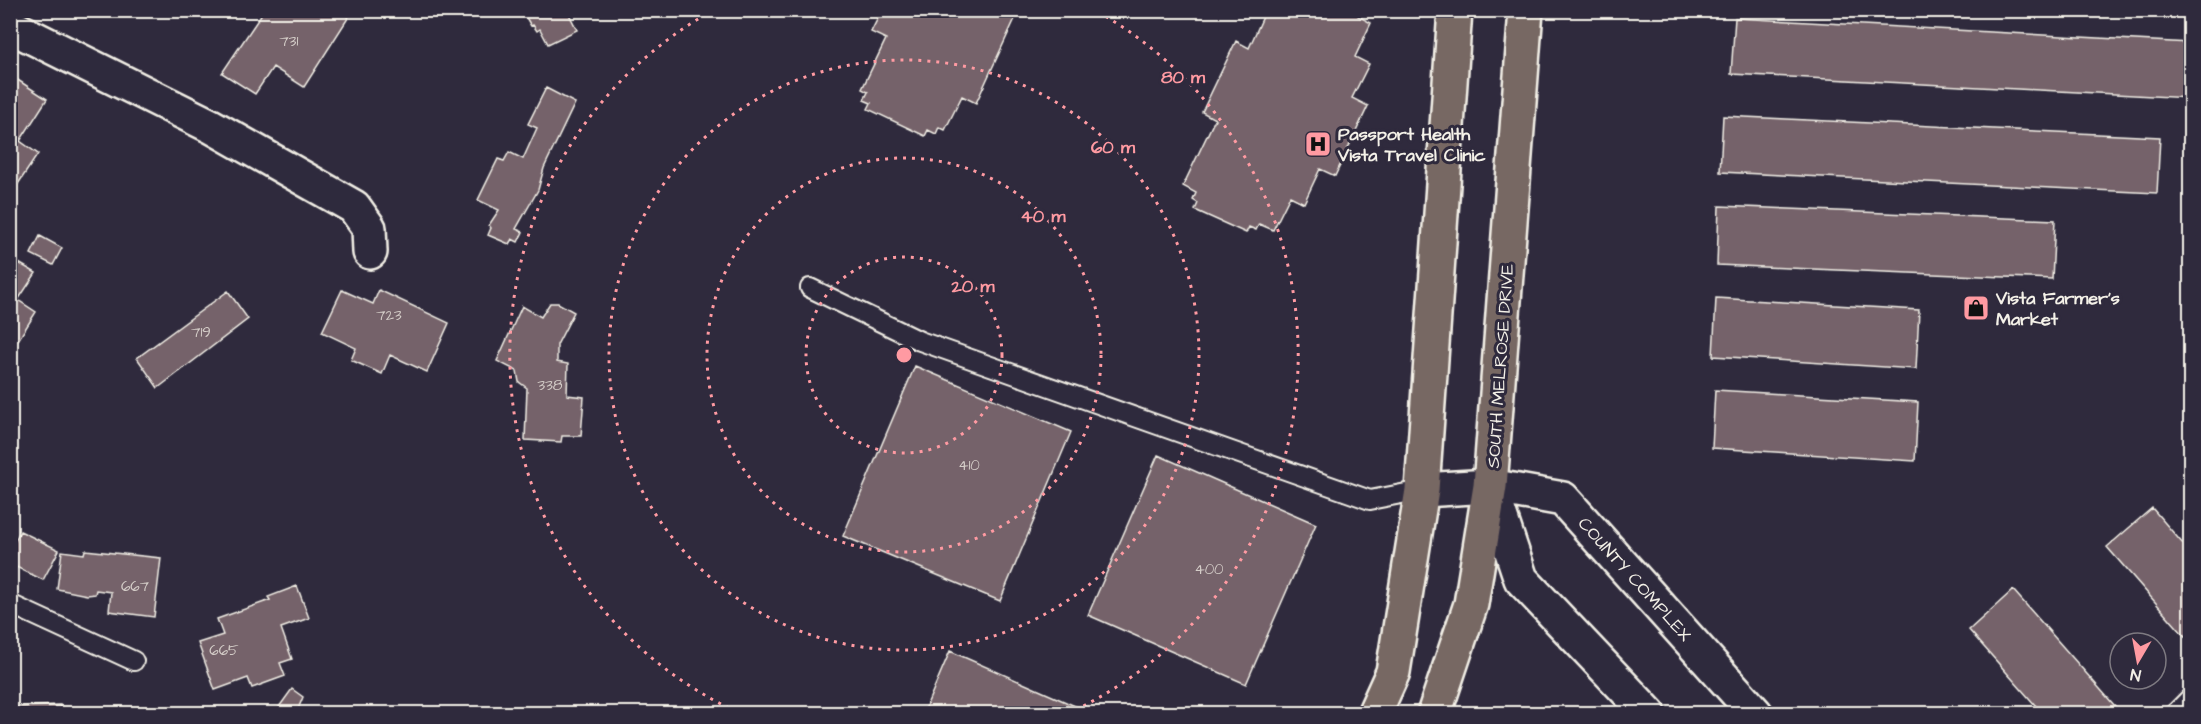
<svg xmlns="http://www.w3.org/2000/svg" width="2201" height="724" font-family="'Architects Daughter',sans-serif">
<rect width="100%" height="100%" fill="#2f2a3d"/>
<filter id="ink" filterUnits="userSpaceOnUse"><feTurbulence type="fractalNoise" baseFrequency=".0167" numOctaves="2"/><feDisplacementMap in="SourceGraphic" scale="12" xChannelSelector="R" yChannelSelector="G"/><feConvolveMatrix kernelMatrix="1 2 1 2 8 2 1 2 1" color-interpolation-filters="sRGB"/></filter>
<g filter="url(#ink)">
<path fill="#75626a" stroke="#f4f1e8" stroke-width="1.5" d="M254,10H343L350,15L304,87L273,67L255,94L222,73L261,15Z
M527,10H567L577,30L548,44L540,29L537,31L533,25L531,26L524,14Z
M882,10H1019L976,103L962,96L945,130L939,127L936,134L928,130L925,136L868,109L871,103L864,100L868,92L862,89L886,39L871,32Z
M1266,10H1360L1358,16L1371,23L1355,57L1369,64L1352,98L1368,106L1335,176L1320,169L1304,203L1290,196L1273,230L1259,224L1256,230L1249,227L1246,233L1195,210L1198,203L1193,200L1196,193L1183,186L1215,119L1202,112L1236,41L1249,48Z
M1735,18L2190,43V98L1731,74Z
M10,75L47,99L20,141L38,154L12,193Z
M546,88L575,103L544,168L538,190L516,229L523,232L518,242L512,239L509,244L488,235L491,228L489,225L499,210L478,200L498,159L504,161L509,152L523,159L537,128L528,124Z
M1723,116L2160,137L2157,193L1720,172Z
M1719,206L2055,220L2052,279L1717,265Z
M40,236L62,248L53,265L31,254Z
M10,258L36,273L18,300L36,312L15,345L10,342Z
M342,290L373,304L379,290L449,323L427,372L390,355L382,374L351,360L356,348L322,332Z
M228,291L248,319L158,388L137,358Z
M1716,298L1919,310L1916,369L1713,356Z
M550,303H558L574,312L557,345V362L568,364L567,395L584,397L581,436H562L561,442L525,440L527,388L519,382L517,371L497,361L522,306L541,317Z
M915,366L1071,432L1000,601L843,536Z
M1715,390L1918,402L1915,461L1712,448Z
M1158,455L1316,524L1246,684L1088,615Z
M2152,508L2190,552V642L2107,547Z
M20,531L59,550L43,580L10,564V551Z
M85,550L161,558L154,617L109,611L111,592L96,590L95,594L87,595L57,589L62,551L84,554Z
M297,586L309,618L281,628L292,659L280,663L285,676L252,688L248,678L215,690L198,643L223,635L217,619L270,600L268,597Z
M2013,590L2122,714H2043L1969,630Z
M950,651L1091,713V714H923Z
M292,689L303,697L296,714H274Z
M60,705V714H10V708L19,707Z"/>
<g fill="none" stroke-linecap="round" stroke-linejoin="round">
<defs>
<path id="lane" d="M810,288L920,341L1370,500L1422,490
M10,604L134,661
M2174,714L2190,698"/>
<path id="street" d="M10,26L211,126L354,207L369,228L370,252"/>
<path id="secondary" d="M1490,486L1521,579L1649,714
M1422,490L1490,486L1563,499L1756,714"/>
<path id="primary" d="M1374,714L1393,672L1422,490L1455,10
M1434,714L1471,604L1490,486L1526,10"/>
</defs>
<use href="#lane" stroke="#f4f1e8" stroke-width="22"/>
<use href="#street" stroke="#f4f1e8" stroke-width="38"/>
<use href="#secondary" stroke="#f4f1e8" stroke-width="38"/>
<use href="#primary" stroke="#f4f1e8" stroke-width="38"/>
<use href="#lane" stroke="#2f2a3d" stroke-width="18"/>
<use href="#street" stroke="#2f2a3d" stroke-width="33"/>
<use href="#secondary" stroke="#2f2a3d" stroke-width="33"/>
<use href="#primary" stroke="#776864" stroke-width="33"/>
</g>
</g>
<g fill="none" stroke="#ff9aa2" stroke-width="3" stroke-dasharray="3 6">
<circle cx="904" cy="355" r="98"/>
<circle cx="904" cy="355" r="197"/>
<circle cx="904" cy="355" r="295"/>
<path d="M737 712A394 394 0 0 1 710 12M1098 12A394 394 0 0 1 1071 712"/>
</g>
<defs>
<symbol id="hospital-square" viewBox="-11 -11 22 22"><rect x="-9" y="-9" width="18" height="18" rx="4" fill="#ff9aa2" stroke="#2f2a3d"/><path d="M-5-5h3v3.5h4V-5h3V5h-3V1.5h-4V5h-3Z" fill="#111"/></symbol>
<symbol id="shop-square" viewBox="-11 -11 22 22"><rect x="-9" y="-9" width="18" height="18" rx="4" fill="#ff9aa2" stroke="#2f2a3d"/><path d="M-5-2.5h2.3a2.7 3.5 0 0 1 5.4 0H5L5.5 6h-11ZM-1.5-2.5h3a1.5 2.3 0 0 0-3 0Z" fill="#111"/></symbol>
</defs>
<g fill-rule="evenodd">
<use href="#hospital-square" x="1303" y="129" width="30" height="30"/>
<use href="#shop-square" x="1961" y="293" width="30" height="30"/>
</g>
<g text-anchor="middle" stroke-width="6" stroke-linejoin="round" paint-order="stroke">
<g font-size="15" fill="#d4cdc8">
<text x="289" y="46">731</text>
<text x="389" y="320">723</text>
<text x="201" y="337">719</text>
<text x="550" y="390">338</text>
<text x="969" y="470">410</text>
<text x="1209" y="574">400</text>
<text x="135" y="591">667</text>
<text x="224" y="655">665</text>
</g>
<g font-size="18" font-weight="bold" fill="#f4f1e8" stroke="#2f2a3d" text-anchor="start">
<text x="1338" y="140">Passport Health<tspan x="1338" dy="21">Vista Travel Clinic</tspan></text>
<text x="1996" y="304">Vista Farmer's<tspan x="1996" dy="21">Market</tspan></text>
</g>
<g font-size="18" fill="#f4f1e8" stroke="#2f2a3d">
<text transform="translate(1500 366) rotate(-86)" y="6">SOUTH MELROSE DRIVE</text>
<text transform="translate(1635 579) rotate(48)" y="6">COUNTY COMPLEX</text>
</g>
</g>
<circle cx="904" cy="355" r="9" fill="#ff9aa2" stroke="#2f2a3d" stroke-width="3"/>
<g font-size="18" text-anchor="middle" font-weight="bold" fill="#ff9aa2" stroke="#2f2a3d" stroke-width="6" stroke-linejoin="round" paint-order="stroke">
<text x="1183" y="83">80 m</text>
<text x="1113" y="153">60 m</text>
<text x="1043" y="222">40 m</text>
<text x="973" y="292">20 m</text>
</g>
<rect width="2201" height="724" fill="none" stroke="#2f2a3d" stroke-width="36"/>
<rect x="18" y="18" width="2165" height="688" fill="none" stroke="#f4f1e8" stroke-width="2" filter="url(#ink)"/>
<g transform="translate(2138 661) rotate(190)"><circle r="28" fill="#2f2a3d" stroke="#7e7a81" stroke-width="1.5"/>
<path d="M0-4.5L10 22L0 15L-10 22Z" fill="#ff9aa2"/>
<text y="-9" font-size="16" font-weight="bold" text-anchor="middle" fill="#f4f1e8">N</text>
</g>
</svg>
